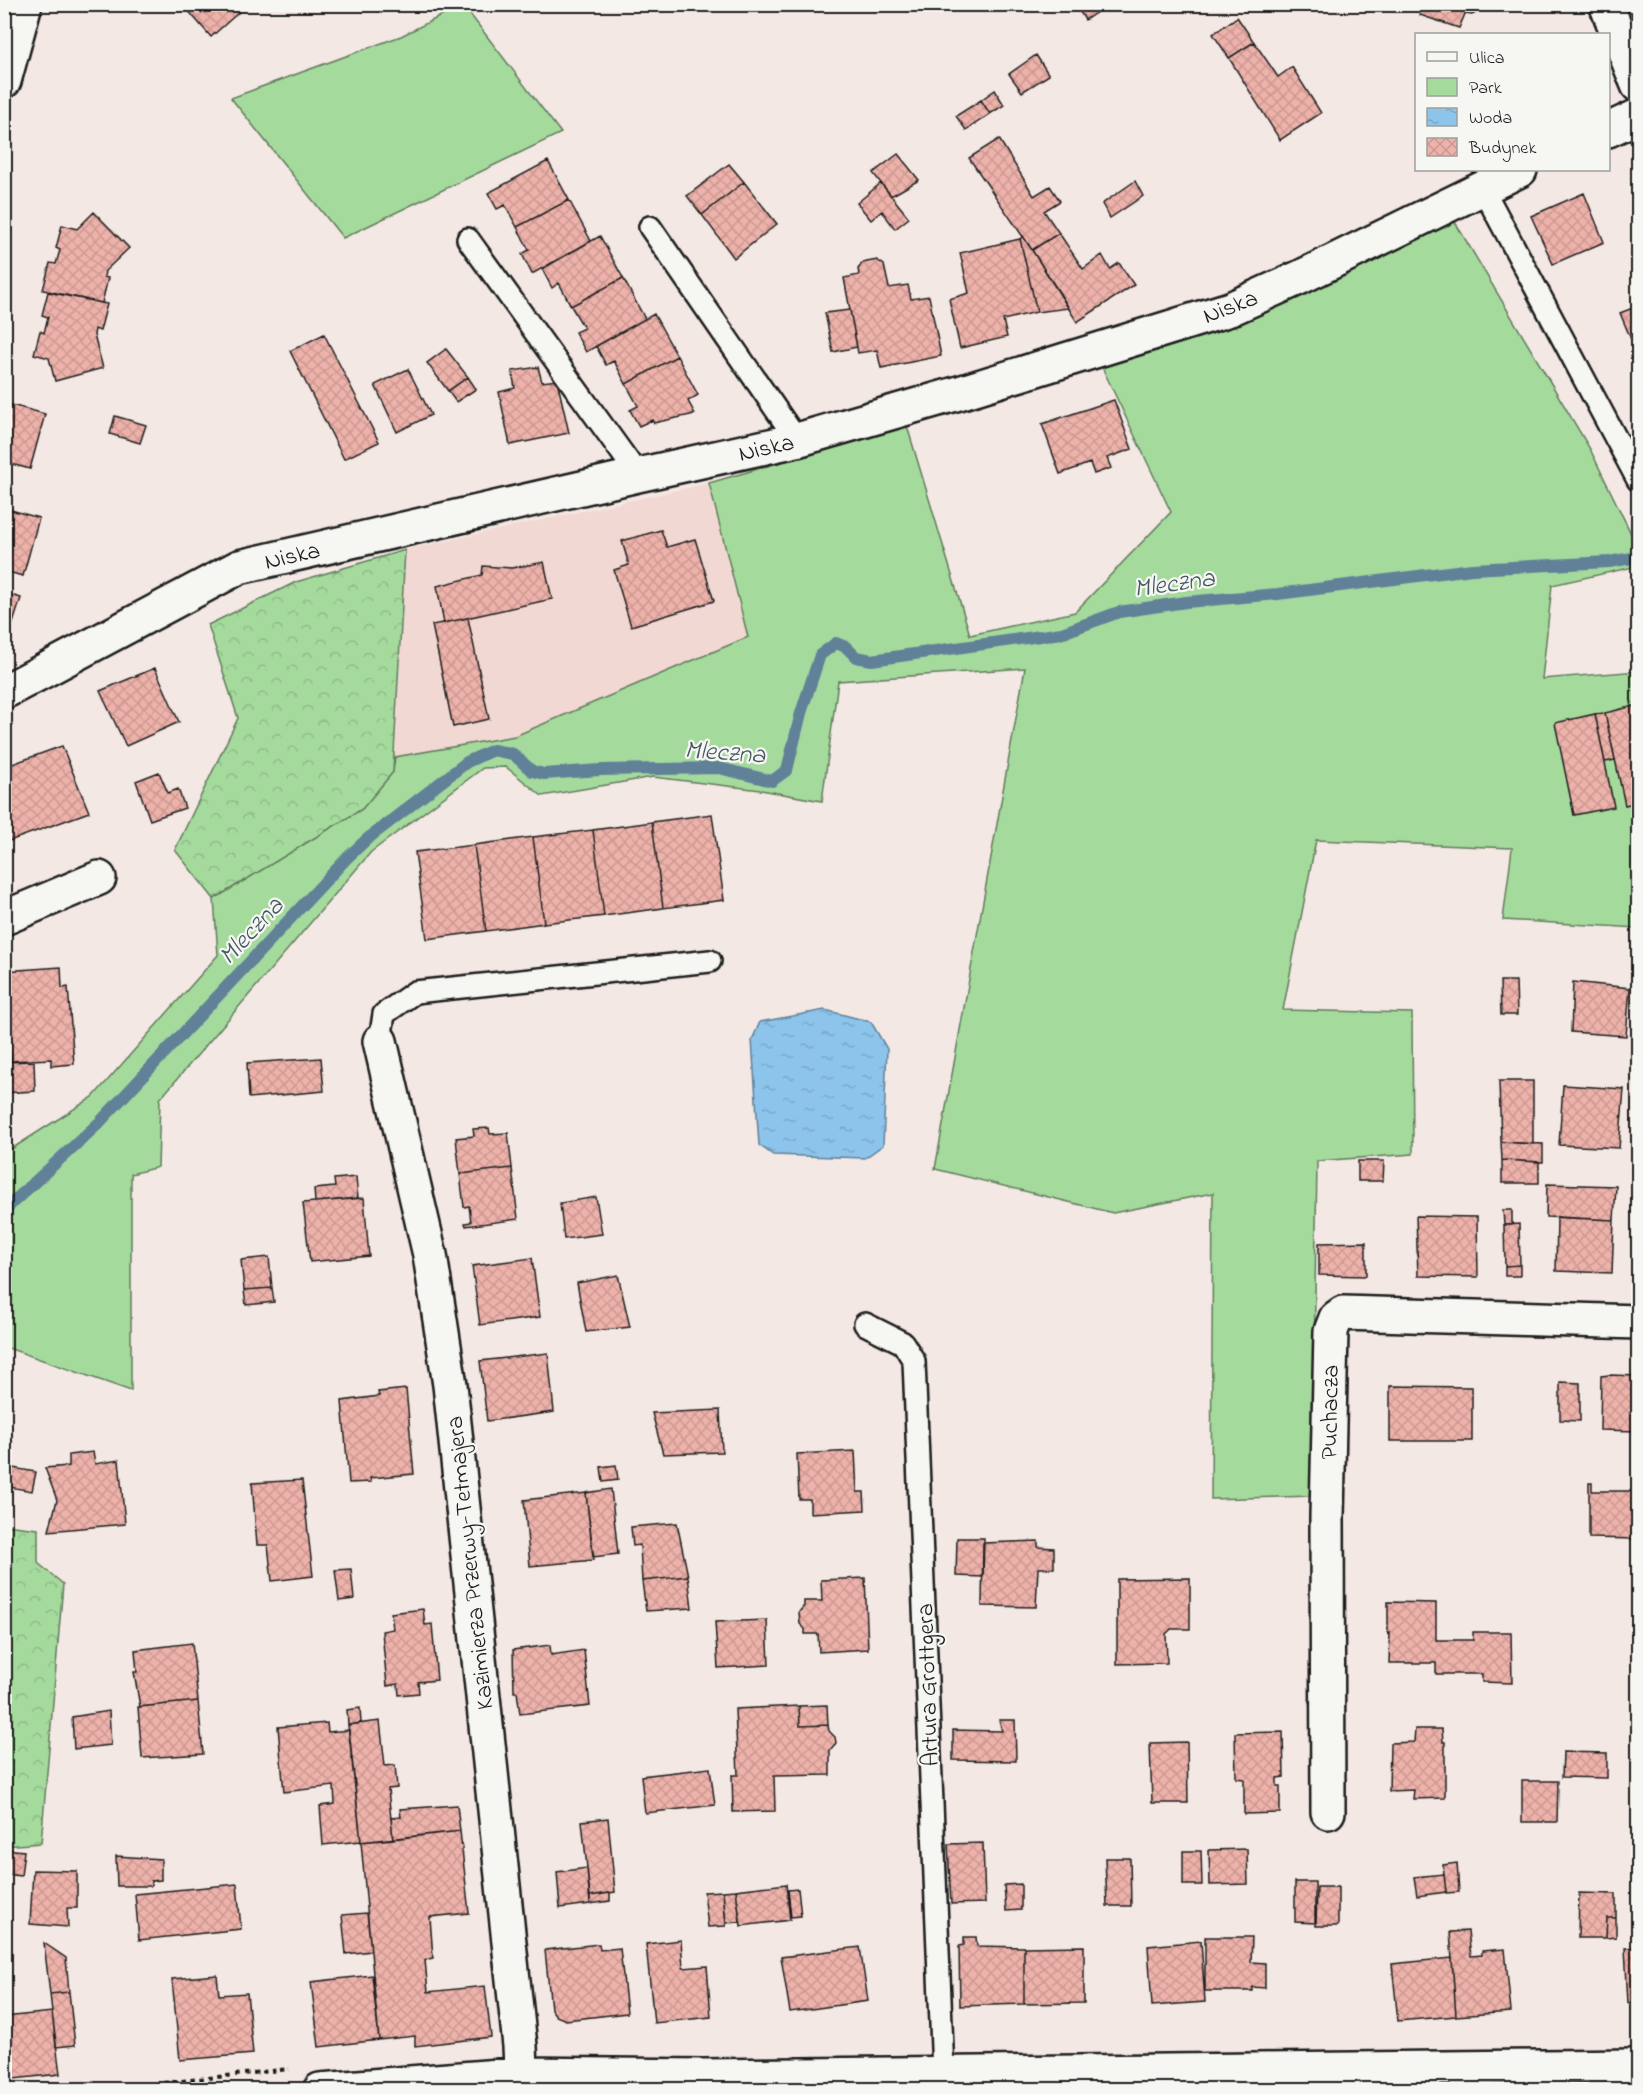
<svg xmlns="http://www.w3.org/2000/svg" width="1643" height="2094" font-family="'Indie Flower',sans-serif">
<defs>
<pattern id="forest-crowns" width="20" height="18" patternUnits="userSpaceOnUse" patternTransform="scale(1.5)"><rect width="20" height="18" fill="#a5da9d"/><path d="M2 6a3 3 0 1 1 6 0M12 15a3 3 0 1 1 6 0" fill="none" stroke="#8dba87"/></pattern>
<pattern id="water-ripples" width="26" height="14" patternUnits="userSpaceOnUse" patternTransform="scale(1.5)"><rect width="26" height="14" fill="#8dc4eb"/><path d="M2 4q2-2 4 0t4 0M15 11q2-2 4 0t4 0" fill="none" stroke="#79a8c9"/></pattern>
<pattern id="building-cross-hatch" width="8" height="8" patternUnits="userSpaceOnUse" patternTransform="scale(1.5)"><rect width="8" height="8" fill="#edb2aa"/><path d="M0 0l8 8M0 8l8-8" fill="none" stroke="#cb9892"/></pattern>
</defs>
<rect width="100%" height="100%" fill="#f4e8e4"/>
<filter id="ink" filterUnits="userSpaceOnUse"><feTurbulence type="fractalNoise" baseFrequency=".0167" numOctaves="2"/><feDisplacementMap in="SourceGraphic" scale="12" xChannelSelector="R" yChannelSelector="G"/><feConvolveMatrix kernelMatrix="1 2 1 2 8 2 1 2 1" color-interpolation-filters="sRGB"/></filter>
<g filter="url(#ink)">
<path fill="#f2d8d3" d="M709,483L748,637L515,736L395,757L405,550Z"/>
<path fill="#a5da9d" stroke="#607b5c" stroke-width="1.5" d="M463,5L561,133L343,238L231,98L401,36Z
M1452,217L1590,449L1638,548V566L1552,585L1542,679L1638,671V928L1503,920L1512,848L1316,840L1283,1010L1412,1013L1413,1154L1317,1161L1312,1496L1211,1499L1213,1193L1113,1213L935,1169L1025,668L838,681L822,801L761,790L653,777L542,796L506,767L483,768L371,852L160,1099L158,1167L131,1174V1391L5,1347V1153L93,1097L218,955L214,899L362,809L393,772L395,757L515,736L748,637L709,483L907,426L970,635L1075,612L1171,512L1100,363Z"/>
<path fill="url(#forest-crowns)" stroke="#607b5c" stroke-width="1.5" d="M405,550L393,772L362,809L214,899L175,850L238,718L208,625L296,582Z
M5,1525L38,1529V1563L63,1584L41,1843L5,1846Z"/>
<path fill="url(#water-ripples)" stroke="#608198" stroke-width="1.5" d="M825,1010L871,1022L887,1049L883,1145L865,1158L773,1155L759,1145L752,1040L760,1022Z"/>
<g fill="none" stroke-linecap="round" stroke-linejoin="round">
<path stroke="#608198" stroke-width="12" d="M4,1213L11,1204L99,1123L347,858L366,840L467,762L493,750L513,754L532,771L544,774L600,770L719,768L772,781L787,770L801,713L820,655L836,643L846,647L856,657L872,660L1062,633L1119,612L1186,602L1278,594L1472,569L1609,562L1638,557"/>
</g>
<path fill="url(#building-cross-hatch)" stroke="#1c1c1c" stroke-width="1.5" d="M190,4H232L239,12L211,37L186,8Z
M1075,4H1109L1085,20Z
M1423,4H1485L1481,10L1472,15L1465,14L1459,28L1420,15Z
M1486,4H1505L1503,11Z
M1237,17L1254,42L1229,58L1213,34Z
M1254,42L1278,77L1292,67L1321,113L1280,140L1229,58Z
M1036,55L1049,75L1022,92L1009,74Z
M995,90L1004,105L990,114L981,100Z
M981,100L990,114L966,130L956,116Z
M999,139L1034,196L1050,186L1060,201L1044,211L1059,233L1032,250L969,158Z
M898,154L919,180L891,196L873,173Z
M548,161L569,200L517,227L505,205L497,209L488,193Z
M729,164L744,182L702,215L687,196Z
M1135,181L1143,196L1110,218L1102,204Z
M744,182L777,224L734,258L702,215Z
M881,183L909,218L895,229L882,211L871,220L857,203Z
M1584,193L1604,242L1553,264L1531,216Z
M569,200L591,241L532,274L522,254L529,250L517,227Z
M94,212L129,248L105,271L104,277L108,278L102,303L43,290L50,263L56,264L60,250L56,248L62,225L77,229Z
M1059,233L1083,269L1102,255L1110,269L1119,263L1134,285L1077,322L1032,250Z
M600,236L623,278L571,306L559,283L552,288L542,269Z
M1023,236L1032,250L1069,308L1037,312L1020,239Z
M1020,239L1037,312L1003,320L1007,337L960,348L949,299L969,293L960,253Z
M877,260L884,265L889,288L908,285L911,299L929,296L941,356L881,368L877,350L858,353L844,278L859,275L858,269L862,263Z
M623,278L645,319L586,352L575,332L584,328L571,306Z
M48,292L107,304L100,331L95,329L94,335L103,368L55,381L49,358L34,354L40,331L44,333L48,317L42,315Z
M1638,306V356L1620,313Z
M850,310L857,347L833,352L825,313Z
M654,314L677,356L626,384L614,361L606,365L596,346Z
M324,334L379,442L344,459L290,351Z
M446,349L468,377L448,391L427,363Z
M677,356L698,395L688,401L695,414L654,423L652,420L639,426L630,410L638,406L626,384Z
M538,367L542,382L557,380L569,433L510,445L499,392L515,388L512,371Z
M408,369L431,415L397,432L375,385Z
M468,377L476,389L456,402L448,391Z
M1114,400L1132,449L1107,458L1111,468L1094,474L1090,463L1060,474L1042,424Z
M4,403L45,414L30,469L4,462Z
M115,416L146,425L140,443L110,434Z
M4,508L39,518L23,576L4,571Z
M661,530L667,547L695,539L714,601L631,626L614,570L629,565L622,541Z
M544,562L552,599L444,623L437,586L482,575L483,566L512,568Z
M4,593L21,598L8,639L4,637Z
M468,618L489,719L453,727L432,625Z
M155,668L179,722L126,746L100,691Z
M1638,705V802L1625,805L1605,713Z
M1605,713L1615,760L1605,762L1595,714Z
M1595,714L1614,807L1574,815L1555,723Z
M62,746L89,812L4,843V767Z
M159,772L168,793L178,789L185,808L150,820L136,781Z
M712,814L724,900L663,908L652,822Z
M652,822L663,908L604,916L593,830Z
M593,830L604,916L544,923L533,837Z
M533,837L544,923L486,931L474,845Z
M474,845L486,931L427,939L415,852Z
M61,967L62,988L68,987L74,1064L51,1066V1059L11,1061L4,971Z
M1500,981H1516L1517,1015H1501Z
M1573,982L1630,988L1626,1036L1571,1032Z
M321,1058L324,1091L249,1098L247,1063Z
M34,1061L35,1091L4,1093V1062Z
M1499,1081H1533V1144L1501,1142Z
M1563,1085L1624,1089L1619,1148L1559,1145Z
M489,1128L490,1134L508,1133L512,1168L460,1174L456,1138L474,1136L473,1129Z
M1501,1142L1543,1144V1162L1502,1160Z
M1502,1160L1539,1162V1183H1502Z
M1358,1161H1384L1383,1181H1358Z
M512,1168L518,1219L466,1226L465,1223L471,1222L469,1206L464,1207L460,1174Z
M356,1177L358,1198L315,1202L314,1189L335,1187L334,1179Z
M1547,1184L1616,1186L1614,1220L1546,1217Z
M596,1197L602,1234L564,1239L560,1203Z
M364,1198L369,1256L310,1262L303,1203Z
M1503,1210H1512V1225H1504Z
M1416,1216L1477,1217L1478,1277L1418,1276Z
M1557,1217L1614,1220L1612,1273L1556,1271Z
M1519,1224L1520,1265L1505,1266L1504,1225Z
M1366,1242V1276L1319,1275V1243Z
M269,1257L272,1288L244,1290L241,1260Z
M532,1258L540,1317L480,1325L472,1266Z
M1520,1265V1276H1505V1266Z
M618,1275L630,1327L586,1332L577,1283Z
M272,1288L274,1302L246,1305L244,1290Z
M548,1353L554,1412L487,1421L480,1361Z
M1610,1375L1638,1376V1431L1600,1430L1601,1376Z
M1560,1382L1580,1383V1421L1560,1420Z
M1390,1386L1472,1387V1441H1390Z
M406,1389L414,1474L370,1478L371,1482L349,1483L342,1401L379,1396L378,1392Z
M720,1410L722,1452L663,1454L652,1413Z
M855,1451L857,1492H864L865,1510L810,1513V1499H799L797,1454Z
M93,1452L95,1464L119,1460L125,1524L49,1531L57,1500L45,1468L69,1466V1455Z
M616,1465L618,1480L603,1482L601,1467Z
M13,1468L36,1472L32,1491L9,1487Z
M302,1480L313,1576L272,1581L268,1545H257L252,1483Z
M1589,1483H1592V1491H1638V1539L1589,1538Z
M611,1489L618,1554L593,1557L586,1493Z
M586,1493L594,1560L530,1566L524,1500Z
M677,1523L688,1576L642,1581L640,1545L633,1546L631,1527Z
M957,1538H984L983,1577L956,1576Z
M1038,1541V1547L1054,1548V1568H1038L1036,1607L982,1606L983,1543Z
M351,1569L354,1599L339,1601L335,1570Z
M688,1576L692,1608L646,1611L642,1581Z
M865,1578L868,1649L819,1652L818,1634H805V1629L800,1624L799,1612L804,1606V1601H822L821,1580Z
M1190,1578V1629H1171L1166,1634L1167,1663L1117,1664V1579Z
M1388,1602L1436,1603V1640H1473V1632H1511L1512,1683L1482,1682V1674H1436V1663H1389L1390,1633L1388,1634Z
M423,1609L425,1625L432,1624L437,1680L418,1682L419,1693L399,1695L398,1684L387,1686L382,1631L393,1629L391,1613Z
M767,1620L769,1665L718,1668L715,1622Z
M192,1643L198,1701L140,1707L134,1672H137L135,1650Z
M550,1645L551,1655L584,1650L590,1706L520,1714L517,1692H514L513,1650Z
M198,1701L203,1754L142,1758L138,1707Z
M827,1705L828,1725L800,1726L799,1706Z
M799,1706L800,1726L828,1725L829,1731L835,1737L836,1743L830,1750V1775L774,1776L775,1811L733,1812L732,1775H738L735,1709Z
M360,1708L361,1723L348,1725L347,1710Z
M109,1711L111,1745L74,1749L72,1717Z
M999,1720H1015L1016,1761L953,1760V1730L1002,1731Z
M380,1721L385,1766L395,1765L397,1788L388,1789L393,1839L361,1842L348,1725Z
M327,1723L328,1732L349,1730L361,1841L323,1845L320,1806L335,1804L334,1786L284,1792L278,1727Z
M1415,1729H1442L1443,1742H1445V1798L1413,1799L1414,1790L1389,1791L1390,1743L1414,1742Z
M1283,1732L1284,1777L1277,1778V1786H1280V1813L1244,1814V1779L1236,1778L1235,1733Z
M1187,1742L1188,1803H1152L1150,1743Z
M1563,1752L1607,1753V1778L1562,1777Z
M710,1768L715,1805L645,1813L641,1776Z
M1522,1781H1558L1557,1822H1522Z
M457,1805L460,1831L393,1839L391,1818L401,1817L400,1809Z
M608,1818L615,1892L590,1896L582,1821Z
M460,1831L469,1913L430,1917L433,1958L425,1960L428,1992L485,1986L491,2037L415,2046V2036L379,2040L361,1842Z
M983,1843L985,1903L951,1904L948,1844Z
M4,1849L24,1851L21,1876L4,1874Z
M1247,1849L1248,1884L1210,1885L1209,1850Z
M1183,1851H1201L1202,1885H1183Z
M116,1856L161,1859V1880L151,1881V1886H117Z
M1105,1858H1130L1131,1906H1107Z
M1457,1863L1459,1892L1446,1893L1443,1865Z
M587,1868L590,1904L560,1908L557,1872Z
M33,1870L77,1871V1908H67L68,1927L30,1924Z
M1444,1874L1446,1892L1417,1896L1414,1877Z
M1295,1882H1315V1923L1295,1922Z
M237,1884L241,1929L139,1940L135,1894Z
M786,1884L790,1920L741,1926L736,1890Z
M1021,1884V1910L1006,1911L1004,1885Z
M1317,1887H1338V1926H1316Z
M798,1889L801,1916L791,1917L788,1890Z
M736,1890L740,1922L726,1923L723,1891Z
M723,1891L726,1926L708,1927L704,1892Z
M610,1893V1901L590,1904V1896Z
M1579,1893L1616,1894V1918H1607L1606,1938H1578Z
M367,1913L371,1951L346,1954L342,1915Z
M1607,1918H1616V1937L1606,1938Z
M1468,1931L1471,1956L1482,1955V1951L1505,1949L1511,2012L1456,2016L1450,1932Z
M964,1937H976L977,1946L1024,1947V2004L960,2006L959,1946L964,1945Z
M1205,1937H1252L1251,1962L1265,1963V1988L1252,1987V1991H1205Z
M681,1940L683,1968L707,1966L711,2017L654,2023L646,1944Z
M1201,1941L1205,2002L1152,2006L1148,1946Z
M44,1943L66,1958L69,1992L50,1994Z
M599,1944L600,1950L620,1948L627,2013L566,2020L556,2016L551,2009L545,1950Z
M1084,1946V2003L1024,2004V1947Z
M860,1947L868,2001L790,2012L781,1957Z
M1638,1947V2002L1628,2003L1625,1948Z
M1452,1958L1456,2016L1398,2021L1392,1964Z
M217,1975L219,1995L247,1993L253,2054L180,2060L172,1979Z
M372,1975L379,2040L319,2047L311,1982Z
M69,1992L75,2045L56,2047L50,1994Z
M52,2012L60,2074L4,2080V2017Z"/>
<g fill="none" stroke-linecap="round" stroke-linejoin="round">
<defs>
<path id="service" d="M1482,187L1638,480
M650,227L797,440
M468,239L638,475
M380,1041L384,1014L415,992L710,961
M865,1324L903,1343L914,1361L943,2073"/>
<path id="minor" d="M1606,4L1638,85
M1608,130L1638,116
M4,692L239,567L638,475L797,440L959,393L1230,309L1301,277L1520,170
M4,918L99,878
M380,1041L430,1255L450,1385L520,2046L522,2090
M1328,1812L1327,1517L1331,1331L1336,1318L1343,1313L1638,1322
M320,2090L523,2074L702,2076L1638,2066"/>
<path id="tertiary" d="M4,81L25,4"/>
</defs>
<use href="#service" stroke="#1c1c1c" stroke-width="26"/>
<use href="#minor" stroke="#1c1c1c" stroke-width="38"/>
<use href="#tertiary" stroke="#1c1c1c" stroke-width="38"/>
<path stroke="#1c1c1c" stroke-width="4" stroke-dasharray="4.5 4.5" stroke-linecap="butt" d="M101,2090L289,2069"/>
<use href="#service" stroke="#f6f6f2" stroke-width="21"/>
<use href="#minor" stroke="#f6f6f2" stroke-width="33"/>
<use href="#tertiary" stroke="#f6f6f2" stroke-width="33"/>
</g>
</g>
<g text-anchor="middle" stroke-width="4.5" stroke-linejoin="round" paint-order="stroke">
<g font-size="24" fill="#1c1c1c" stroke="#f6f6f2">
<text transform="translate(1230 306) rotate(-21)" y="8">Niska</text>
<text transform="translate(766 447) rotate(-13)" y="8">Niska</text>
<text transform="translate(292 555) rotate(-13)" y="8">Niska</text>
<text transform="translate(1329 1412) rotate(-89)" y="8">Puchacza</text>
<text transform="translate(469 1563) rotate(-96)" y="8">Kazimierza Przerwy-Tetmajera</text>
<text transform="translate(927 1685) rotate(-92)" y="8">Artura Grottgera</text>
</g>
<g font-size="26" font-style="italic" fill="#445764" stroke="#f6f6f2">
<text transform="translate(1174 582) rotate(-8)" y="9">Mleczna</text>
<text transform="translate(725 751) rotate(4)" y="9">Mleczna</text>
<text transform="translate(250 930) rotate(-47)" y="9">Mleczna</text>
</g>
</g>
<rect width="1643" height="2094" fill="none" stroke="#f6f6f2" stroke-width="24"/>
<rect x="12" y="12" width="1619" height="2070" fill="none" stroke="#1c1c1c" stroke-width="2" filter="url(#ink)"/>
<rect x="1415" y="33" width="195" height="138" fill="#f6f6f2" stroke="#9f9f9c" stroke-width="1.5"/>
<rect x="1427" y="52" width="30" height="9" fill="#f6f6f2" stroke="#9f9f9c" stroke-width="1.5"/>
<text x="1469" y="63" font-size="18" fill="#1c1c1c">Ulica</text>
<rect x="1427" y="78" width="30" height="18" fill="#a5da9d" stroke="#9f9f9c" stroke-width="1.5"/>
<text x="1469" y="93" font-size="18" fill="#1c1c1c">Park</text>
<rect x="1427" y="108" width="30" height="18" fill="url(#water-ripples)" stroke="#9f9f9c" stroke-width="1.5"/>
<text x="1469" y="123" font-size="18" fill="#1c1c1c">Woda</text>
<rect x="1427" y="138" width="30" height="18" fill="url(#building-cross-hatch)" stroke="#9f9f9c" stroke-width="1.5"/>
<text x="1469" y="153" font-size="18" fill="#1c1c1c">Budynek</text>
</svg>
